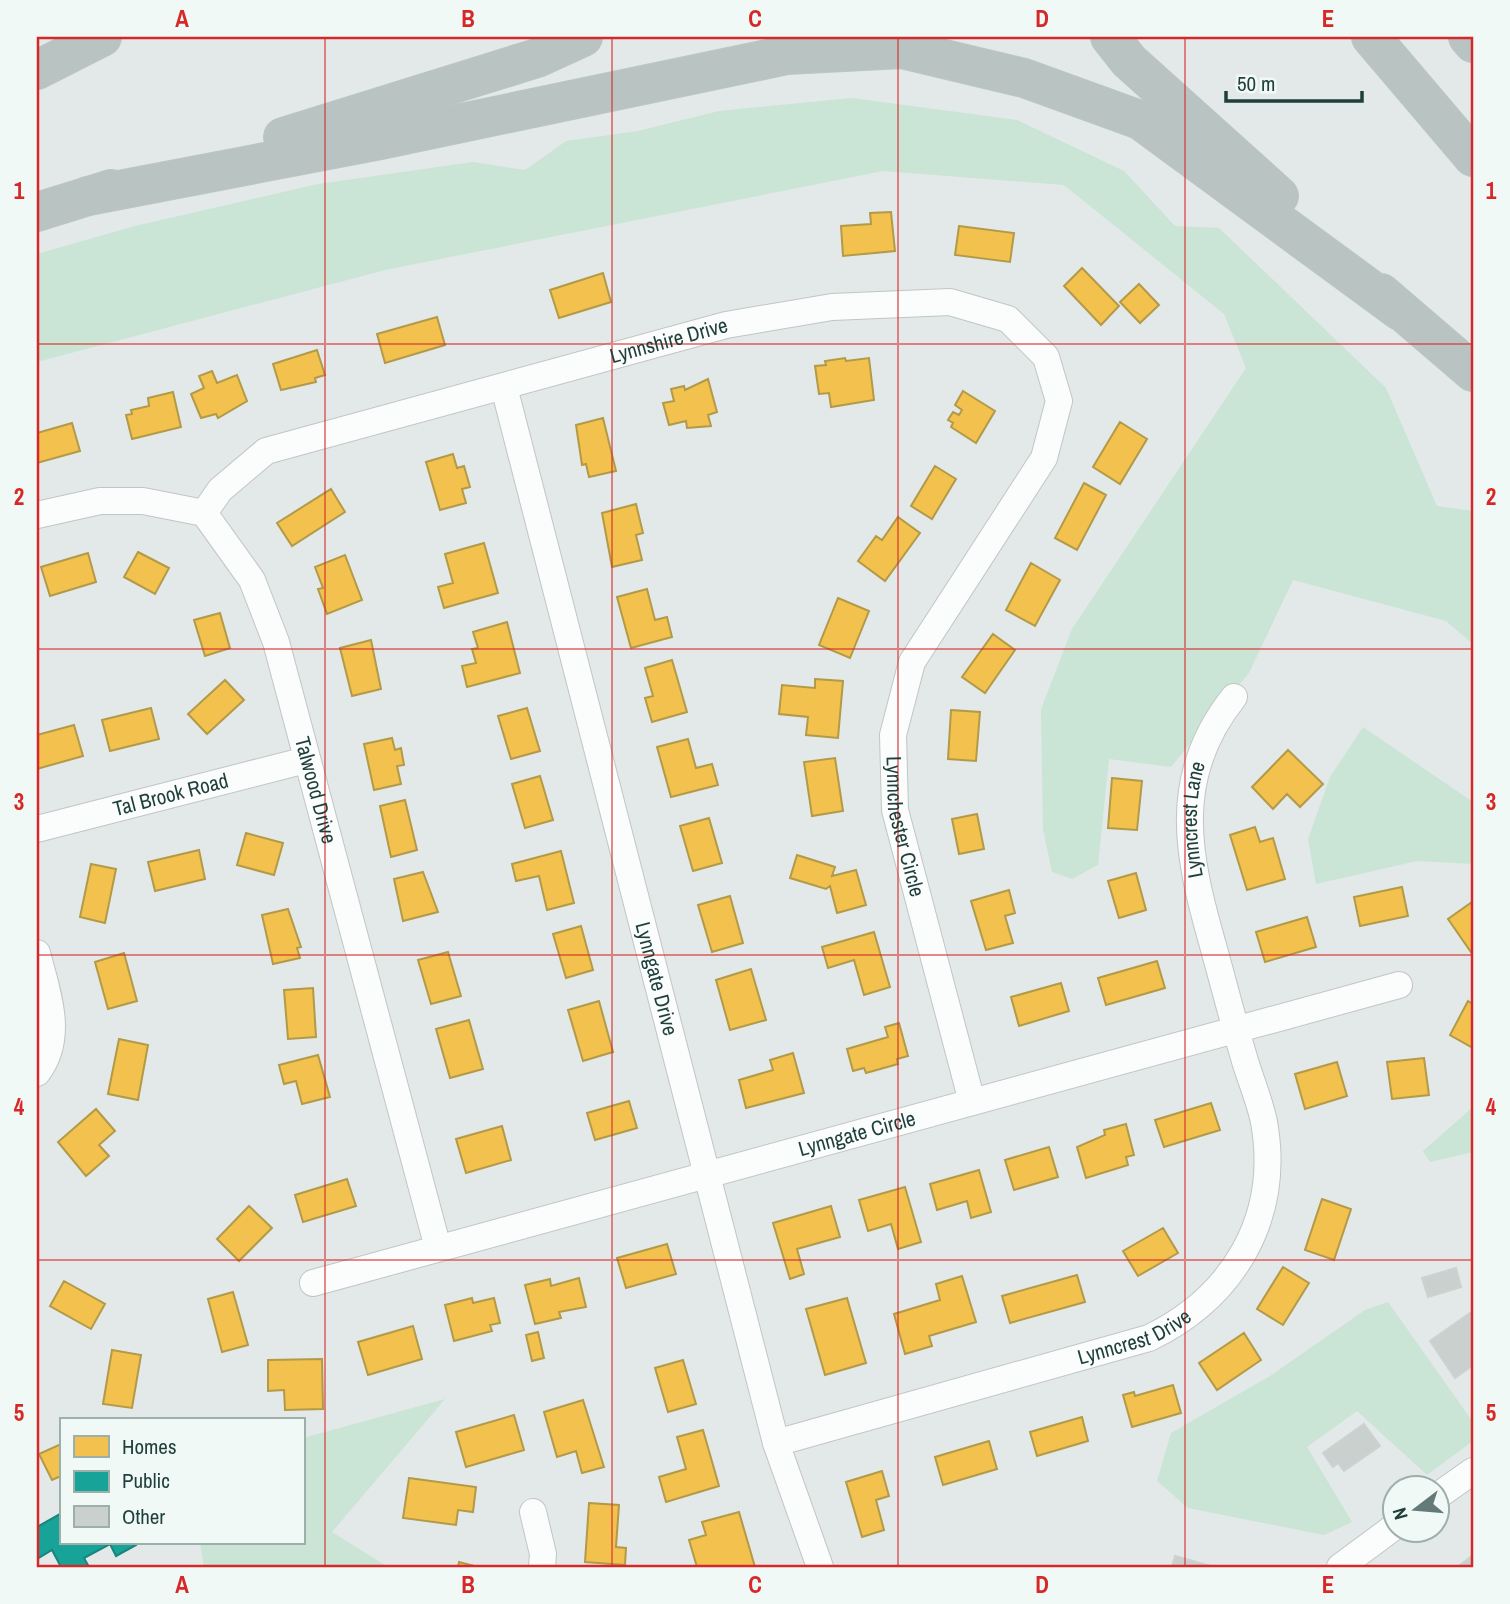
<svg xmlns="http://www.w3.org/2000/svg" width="1510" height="1604" font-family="'Archivo Narrow',sans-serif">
<rect width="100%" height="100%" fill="#e3e9e8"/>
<path fill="#cae4d6" d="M852,98L1017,120L1124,171L1175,226L1219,228L1386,388L1437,506L1473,511V644L1446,621L1293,580L1249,673L1171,767L1109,759L1098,865L1072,879L1052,872L1043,829L1041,709L1072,629L1246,368L1224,314L1064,185L883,171L385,270L37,362V254L135,226L318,184L473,162L525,170L566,141L638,131L719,111Z
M1363,727L1473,802V864L1417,861L1316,884L1308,839L1330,777Z
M1473,1107V1152L1430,1162L1423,1151Z
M1388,1302L1473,1422V1441L1427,1475L1357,1411L1307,1447L1352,1522L1324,1535L1188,1508L1157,1481L1171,1433L1270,1376L1365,1310Z
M445,1399L332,1532L388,1567H204L200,1543H303V1438Z"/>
<path fill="#f2c14e" stroke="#b29a48" stroke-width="2" d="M891,212L895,251L843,256L841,226L871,224L870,213Z
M959,226L1014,233L1010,262L955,255Z
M1082,268L1119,306L1101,325L1064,286Z
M603,273L611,302L559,318L550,290Z
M1139,284L1159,305L1140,323L1120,302Z
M437,317L445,345L385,363L377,334Z
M317,350L325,375L315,378L316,382L281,390L273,364Z
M845,358L846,361L869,358L874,400L831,407L829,393L819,394L815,366L826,365L825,361Z
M212,371L217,383L237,375L247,401L218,418L216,414L201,418L191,394L204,388L199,376Z
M708,379L717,412L708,415L711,426L687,428L686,421L669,425L663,403L674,401L671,389L684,386L685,390Z
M963,391L995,411L976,443L951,427L953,423L948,420L953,412L959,415L962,410L955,405Z
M173,392L181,427L132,439L126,415L132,414L131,410L149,406L148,398Z
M603,418L616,471L589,477L586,464L582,465L576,425Z
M1120,422L1147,439L1120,484L1093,467Z
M72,423L80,451L37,463V433Z
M453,454L457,468L464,466L470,487L462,489L466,503L440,510L426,462Z
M935,466L956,479L932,519L911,506Z
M1084,483L1106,495L1077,550L1055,538Z
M331,489L345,512L292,546L277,523Z
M636,504L643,533L636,535L642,560L612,567L602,513Z
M898,517L920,533L885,581L858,561L876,536L882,540Z
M484,543L498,593L444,608L438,587L453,583L445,554Z
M138,552L169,568L155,594L124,577Z
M88,553L96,582L50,596L41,567Z
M345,555L362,600L327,614L318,589L323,588L315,567Z
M1031,563L1060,580L1035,626L1006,610Z
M647,589L655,620L667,617L672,637L631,648L617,597Z
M838,598L869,611L850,658L819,645Z
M220,613L230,648L205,656L194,620Z
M507,622L520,673L467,687L462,666L476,663L472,649L478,648L473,632Z
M993,634L1015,650L985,693L962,677Z
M371,640L381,689L352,696L340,648Z
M672,660L687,712L652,722L645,698L653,696L645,668Z
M815,679L843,681L838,738L806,735L808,717L779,714L782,685L815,688Z
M225,680L244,700L207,734L188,714Z
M151,708L159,739L110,751L102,720Z
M527,708L540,751L511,759L498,716Z
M951,710L980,712L976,761L948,759Z
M74,725L83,756L37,769V735Z
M392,738L395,750L401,748L404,765L397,766L401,784L374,790L364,744Z
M688,739L696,768L712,764L718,785L671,797L657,747Z
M1288,750L1323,784L1300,807L1287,794L1273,809L1252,787Z
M835,758L843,811L812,816L804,762Z
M540,776L553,820L525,828L512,784Z
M1112,778L1142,781L1137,830L1108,828Z
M405,800L417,850L391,857L380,806Z
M977,814L984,849L959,854L952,819Z
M709,818L722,863L693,871L680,826Z
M1255,827L1260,842L1273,838L1285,879L1247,890L1230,835Z
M246,833L283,843L274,875L237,865Z
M199,850L205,879L155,891L148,862Z
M561,851L574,903L547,910L539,876L516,881L512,864Z
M797,855L835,867L832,876L856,870L866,905L837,913L830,886L826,889L790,878Z
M91,864L116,869L105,923L80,917Z
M423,872L438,912L403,921L394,879Z
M1136,873L1146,910L1119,918L1108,881Z
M1402,887L1408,916L1360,926L1354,897Z
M1009,890L1015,913L1005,916L1013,943L986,950L971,901Z
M730,896L743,943L712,952L698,905Z
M1472,902L1473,904V955L1448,919Z
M288,909L301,947L297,948L300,958L273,964L262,915Z
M1307,917L1316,947L1265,962L1256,932Z
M581,926L593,970L566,978L553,934Z
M874,932L890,987L864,995L854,960L828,968L822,947Z
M448,952L461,996L431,1004L418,960Z
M124,953L137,1001L108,1009L95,962Z
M1157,961L1165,988L1106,1005L1098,978Z
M751,969L766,1020L730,1030L716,980Z
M1061,983L1069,1011L1019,1026L1011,997Z
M313,988L316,1037L288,1039L284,990Z
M599,1001L613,1052L583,1061L568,1010Z
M1468,1001L1473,1004V1048L1450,1035Z
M469,1020L483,1069L450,1078L436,1029Z
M899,1023L908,1056L897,1059L898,1064L866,1073L864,1068L853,1071L847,1049L888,1037L885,1027Z
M119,1039L148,1045L138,1100L108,1094Z
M793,1053L804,1093L746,1108L739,1080L773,1070L770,1060Z
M318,1055L330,1097L302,1104L296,1081L284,1084L279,1065Z
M1424,1058L1429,1095L1392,1099L1387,1062Z
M1337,1062L1347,1096L1305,1109L1295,1074Z
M629,1101L637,1128L595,1140L587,1113Z
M1211,1103L1220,1130L1164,1147L1155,1120Z
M96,1109L115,1131L99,1145L109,1156L86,1176L58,1142Z
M1126,1124L1134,1155L1126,1157L1128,1165L1086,1178L1077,1147L1105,1135L1104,1130Z
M502,1126L511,1160L466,1173L456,1139Z
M1049,1147L1058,1177L1014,1190L1005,1160Z
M979,1170L991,1212L971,1218L967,1201L937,1210L930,1184Z
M347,1179L356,1206L303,1222L295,1195Z
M905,1187L921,1242L898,1249L891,1224L868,1231L859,1200Z
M1322,1199L1351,1209L1334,1260L1305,1250Z
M249,1206L272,1228L239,1261L217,1239Z
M831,1206L840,1237L797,1249L804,1274L790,1279L773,1223Z
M1163,1228L1178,1253L1138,1276L1123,1251Z
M667,1244L676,1274L626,1288L617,1258Z
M1283,1267L1309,1283L1283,1325L1257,1309Z
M1077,1275L1085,1302L1010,1323L1002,1296Z
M962,1276L976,1322L929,1336L932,1346L905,1354L894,1314L940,1300L936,1284Z
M579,1278L586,1307L559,1312L561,1318L535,1324L525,1285L550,1279L551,1286Z
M64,1281L105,1304L91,1329L50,1306Z
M233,1292L248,1345L222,1352L208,1299Z
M472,1298L473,1303L494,1298L500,1323L490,1325L492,1331L454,1341L445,1305Z
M847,1298L866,1363L825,1375L806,1309Z
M413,1326L422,1359L368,1375L358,1342Z
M538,1332L544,1358L532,1361L526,1335Z
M1244,1333L1261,1360L1217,1390L1199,1363Z
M112,1350L141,1355L132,1408L103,1404Z
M322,1359L323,1409L285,1410L284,1390L268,1391V1360Z
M683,1360L696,1404L668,1412L655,1368Z
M1173,1385L1181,1413L1132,1427L1123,1395L1134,1392L1135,1396Z
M583,1400L604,1467L582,1473L576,1451L557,1457L544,1412Z
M514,1415L524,1450L466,1467L456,1432Z
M1082,1417L1088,1441L1037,1456L1030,1432Z
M703,1430L719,1486L666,1502L659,1477L686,1469L677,1437Z
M989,1441L997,1469L943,1485L935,1457Z
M61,1444V1476L52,1480L39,1454Z
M882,1471L889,1496L876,1500L884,1530L862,1537L846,1482Z
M409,1478L476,1487L473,1512L458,1510L456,1525L403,1518Z
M589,1503L619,1505L616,1547L626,1548L625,1565L585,1562Z
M739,1512L755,1567H697L689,1540L706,1535L702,1522Z
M459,1562L478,1567H458Z"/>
<path fill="#17a398" stroke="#19857c" stroke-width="2" d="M60,1514L61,1543H135L136,1545L116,1556L110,1544L84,1558L89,1567H61L52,1550L37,1559V1527Z"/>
<path fill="#cad0ce" stroke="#cbd2d1" stroke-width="2" d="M1456,1268L1461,1287L1428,1297L1422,1278Z
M1473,1311V1365L1455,1378L1430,1341Z
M1364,1424L1380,1446L1344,1471L1338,1463L1333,1467L1323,1453Z
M1473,1555V1567H1462L1460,1565Z
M1175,1556L1214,1567H1172Z"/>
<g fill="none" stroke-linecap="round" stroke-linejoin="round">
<defs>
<g id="minor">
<path id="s1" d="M504,387L776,1443L820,1567"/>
<path id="s2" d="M204,513L220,490L266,451L726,325L832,307L950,302L1008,319L1046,357L1059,401L1044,458L912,662L893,735L895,810L972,1102"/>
<path id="s3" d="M37,515L100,501H143L204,513L252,580L276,642L438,1248"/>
<path id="s4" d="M37,829L306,760"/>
<path d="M37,953C47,992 65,1037 37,1073"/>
<path id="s5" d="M313,1283L1399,985"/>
<path id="s6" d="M776,1443L1149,1338C1234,1297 1281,1217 1264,1122C1260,1102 1251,1081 1245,1061C1234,1024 1224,986 1214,949C1188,858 1169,778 1234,697"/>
<path d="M1436,1497L1473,1471"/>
<path d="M533,1512L543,1554L542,1567"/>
<path d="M1340,1567L1394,1527"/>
</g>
<path id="highway" d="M1110,37L1129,61L1279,196
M1371,37L1473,157
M1468,37L1473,43
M37,70L102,37
M283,137L537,58L583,37
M88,196L380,140L787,55L902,49L1024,78L1140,120L1400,311
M37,212L111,189
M1381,293L1473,372"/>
</defs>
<use href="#minor" stroke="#c0c6c5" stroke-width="28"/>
<use href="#highway" stroke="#bbc6c5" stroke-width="40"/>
<use href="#minor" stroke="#fbfcfc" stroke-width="26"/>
<use href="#highway" stroke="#b9c3c2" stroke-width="38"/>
</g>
<path fill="none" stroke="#d62828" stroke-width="2" stroke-opacity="0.55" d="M325,37V1567M612,37V1567M898,37V1567M1185,37V1567M37,344H1473M37,649H1473M37,955H1473M37,1260H1473"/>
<g text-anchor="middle" stroke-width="7" stroke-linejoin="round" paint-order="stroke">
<g font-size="21" fill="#1e3f3b" stroke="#f0f9f6">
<text dy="7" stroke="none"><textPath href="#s2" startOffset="506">Lynnshire Drive</textPath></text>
<text dy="7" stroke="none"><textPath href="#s3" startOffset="472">Talwood Drive</textPath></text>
<text dy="7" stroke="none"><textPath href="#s4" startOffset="138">Tal Brook Road</textPath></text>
<text dy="7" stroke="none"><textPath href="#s6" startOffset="964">Lynncrest Lane</textPath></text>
<text dy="7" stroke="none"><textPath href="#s2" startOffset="1421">Lynnchester Circle</textPath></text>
<text dy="7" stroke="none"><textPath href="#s1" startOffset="611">Lynngate Drive</textPath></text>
<text dy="7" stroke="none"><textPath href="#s5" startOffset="564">Lynngate Circle</textPath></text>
<text dy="7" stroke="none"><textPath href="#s6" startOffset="374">Lynncrest Drive</textPath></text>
</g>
</g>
<rect width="1510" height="1604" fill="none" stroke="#f0f9f6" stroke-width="77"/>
<rect x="60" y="1418" width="245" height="126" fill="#f0f9f6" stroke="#9cafab" stroke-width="2"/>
<rect x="74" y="1436" width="35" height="21" fill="#f2c14e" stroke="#9cafab" stroke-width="2"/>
<text x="122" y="1454" font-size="21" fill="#1e3f3b">Homes</text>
<rect x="74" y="1471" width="35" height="21" fill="#17a398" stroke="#9cafab" stroke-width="2"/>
<text x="122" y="1488" font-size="21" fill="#1e3f3b">Public</text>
<rect x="74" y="1506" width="35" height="21" fill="#cad0ce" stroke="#9cafab" stroke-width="2"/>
<text x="122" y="1524" font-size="21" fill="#1e3f3b">Other</text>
<g transform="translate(1416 1509) rotate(254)"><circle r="33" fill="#f0f9f6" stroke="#9cafab" stroke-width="2"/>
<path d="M0-5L12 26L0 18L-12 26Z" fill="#637a78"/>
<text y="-10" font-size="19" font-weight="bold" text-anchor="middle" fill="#1e3f3b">N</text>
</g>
<path d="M1226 91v10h136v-10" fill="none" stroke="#1e3f3b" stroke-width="3.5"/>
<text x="1237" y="91" font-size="21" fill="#1e3f3b" stroke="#f0f9f6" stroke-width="5" paint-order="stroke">50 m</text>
<rect x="38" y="38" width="1434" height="1528" fill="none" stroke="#d62828" stroke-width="2.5"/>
<g font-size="23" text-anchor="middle" font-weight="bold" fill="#d62828">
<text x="182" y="27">A</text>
<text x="468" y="27">B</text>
<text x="755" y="27">C</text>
<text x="1042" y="27">D</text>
<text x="1328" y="27">E</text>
<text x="19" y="199">1</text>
<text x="1491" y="199">1</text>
<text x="19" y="505">2</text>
<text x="1491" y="505">2</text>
<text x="19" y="810">3</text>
<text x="1491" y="810">3</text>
<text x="19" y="1115">4</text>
<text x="1491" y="1115">4</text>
<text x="19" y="1421">5</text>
<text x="1491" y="1421">5</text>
<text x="182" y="1593">A</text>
<text x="468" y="1593">B</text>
<text x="755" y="1593">C</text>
<text x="1042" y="1593">D</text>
<text x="1328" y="1593">E</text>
</g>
</svg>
